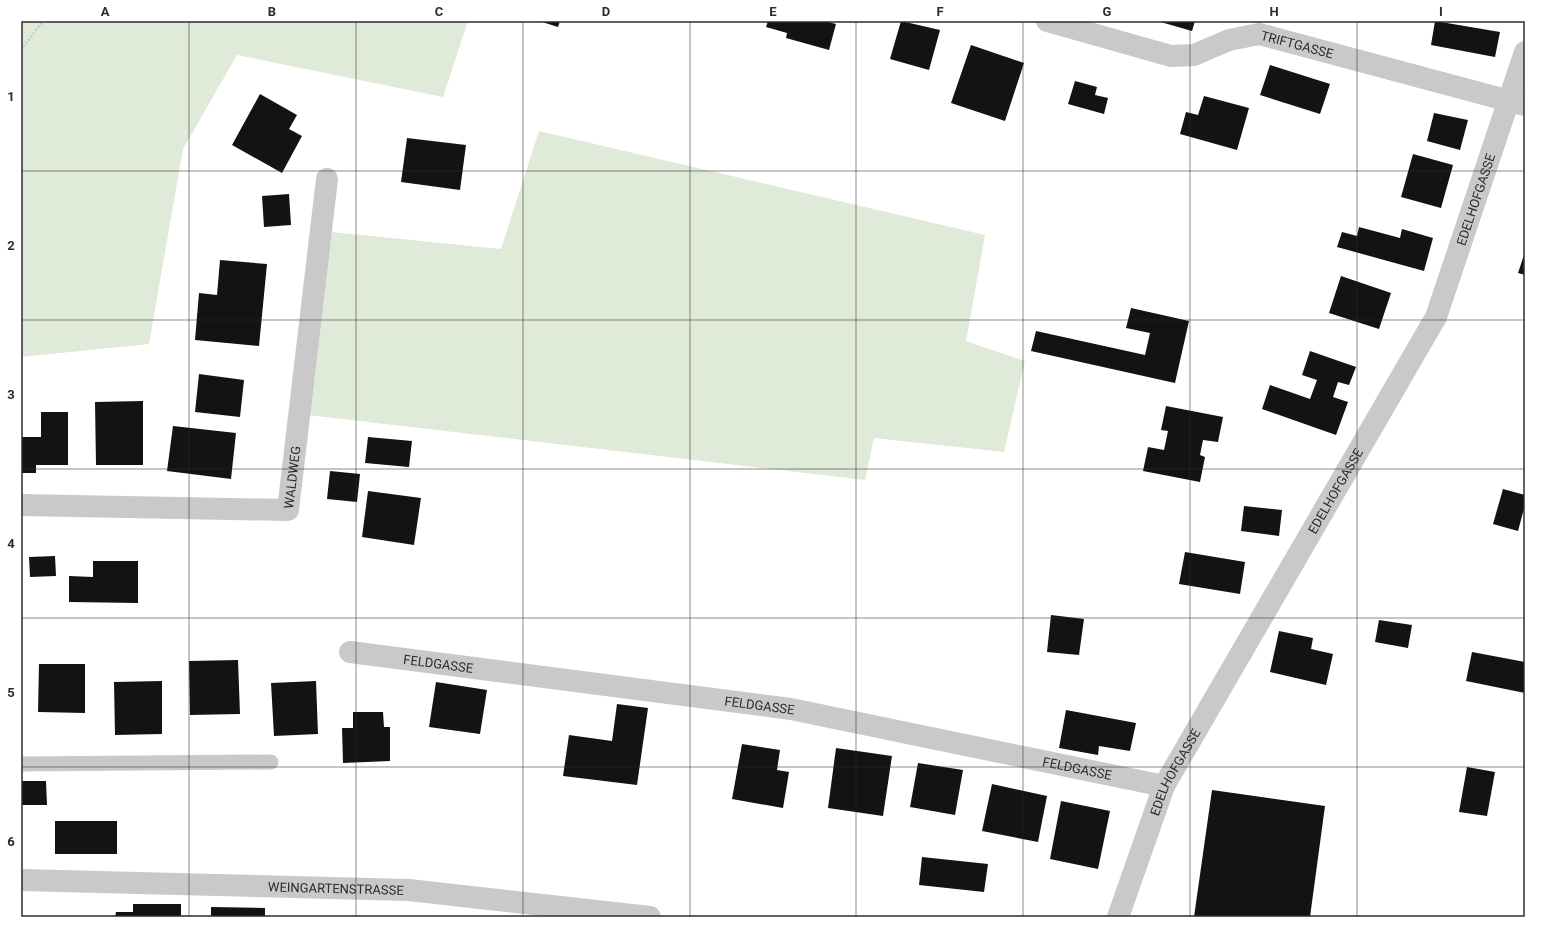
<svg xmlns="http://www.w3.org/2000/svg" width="1546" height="938" font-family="Roboto,sans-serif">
<rect width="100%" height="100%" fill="#fff"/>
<path fill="#e0ead8" d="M21,21H468L443,97L237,55L183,149L149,344L21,357Z
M539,131L985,235L966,341L1025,361L1004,452L874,438L865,480L299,414L332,232L501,249Z"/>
<path fill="#131313" d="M539,21H560L558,27Z
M768,21H824L836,24L829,50L786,38L787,33L766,27Z
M901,21L940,30L929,70L890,59Z
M1157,21H1195L1192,31Z
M1435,21L1500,32L1495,57L1431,45Z
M971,45L1024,63L1005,121L951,103Z
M1270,65L1330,84L1320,114L1260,95Z
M1075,81L1097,87L1095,95L1108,98L1104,114L1068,104Z
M260,94L297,115L289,129L302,136L282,173L232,145Z
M1204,96L1249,108L1237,150L1180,134L1186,112L1198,115Z
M1434,113L1468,120L1460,150L1427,141Z
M407,138L466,145L460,190L401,182Z
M1413,154L1453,165L1441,208L1401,197Z
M289,194L291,225L264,227L262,196Z
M1359,227L1400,238L1402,229L1433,238L1424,271L1337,247L1342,232L1357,236Z
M1525,252V275L1518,273Z
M220,260L267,264L259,346L195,340L199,293L217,295Z
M1341,276L1391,293L1379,329L1329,313Z
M1131,308L1189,321L1175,383L1031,351L1036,331L1145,355L1150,333L1126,328Z
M1310,351L1356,367L1349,385L1338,382L1333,397L1348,402L1336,435L1262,409L1270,385L1310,399L1317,380L1302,375Z
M199,374L244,380L240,417L195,412Z
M143,401V465H96L95,402Z
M1166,406L1223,417L1218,442L1203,440L1200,455L1205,457L1200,482L1143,471L1148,447L1164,450L1168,431L1161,430Z
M41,412H68V465H36V473H21V437H41Z
M173,426L236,433L231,479L167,471Z
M368,437L412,441L409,467L365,463Z
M330,471L360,474L357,502L327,499Z
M1503,489L1525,495V505L1518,531L1493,524Z
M368,491L421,498L414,545L362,537Z
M1244,506L1282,510L1279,536L1241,531Z
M1185,552L1245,562L1240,594L1179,584Z
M55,556L56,576L30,577L29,557Z
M93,561H138V603L69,602V576L93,577Z
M1051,615L1084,619L1079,655L1047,652Z
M1379,620L1412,625L1408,648L1375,642Z
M1279,631L1313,638L1311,649L1333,654L1326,685L1270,672Z
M1472,652L1525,662V693L1466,681Z
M238,660L240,714L190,715L189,661Z
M39,664H85V713L38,712Z
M162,681V734L115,735L114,682Z
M316,681L318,734L274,736L271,683Z
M436,682L487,690L480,734L429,727Z
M617,704L648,708L637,785L563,776L569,735L612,741Z
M1066,710L1136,723L1130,751L1099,746L1098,755L1059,748Z
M353,712H383L384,727H390V761L343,763L342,728H353Z
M742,744L780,750L777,770L789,772L783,808L732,799Z
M836,748L892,756L883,816L828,808Z
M918,763L963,770L955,815L910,807Z
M1467,767L1495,772L1487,816L1459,812Z
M21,781H46L47,805H21Z
M992,784L1047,796L1038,842L982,831Z
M1212,790L1325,806L1310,917H1194Z
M1061,801L1110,811L1098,869L1050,859Z
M55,821H117V854H55Z
M922,857L988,864L984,892L919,885Z
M133,904H181V917H115L116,912H133Z
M211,907L265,908V917H211Z"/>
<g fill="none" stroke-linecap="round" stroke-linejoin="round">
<path stroke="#c9c9c9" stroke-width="2.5" stroke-dasharray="2 2" stroke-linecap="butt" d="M21,50L43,21"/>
<path stroke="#c9c9c9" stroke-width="15" d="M21,764L271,762"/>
<g stroke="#c9c9c9" stroke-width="22">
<path id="s1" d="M1047,21L1171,56L1194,55L1229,40L1259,34L1525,105"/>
<path id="s2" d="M21,505L288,510L327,179"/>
<path id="s3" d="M350,652L791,709L1164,786"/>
<path id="s4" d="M21,880L409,890L650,917"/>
<path id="s5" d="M1118,917L1164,786L1436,317L1525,52"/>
</g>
</g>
<path fill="none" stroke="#2c2c2c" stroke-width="1" stroke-opacity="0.55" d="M189,21V917M356,21V917M523,21V917M690,21V917M856,21V917M1023,21V917M1190,21V917M1357,21V917M21,171H1525M21,320H1525M21,469H1525M21,618H1525M21,767H1525"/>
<g text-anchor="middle" stroke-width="4" stroke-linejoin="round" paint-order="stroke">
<g font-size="13" fill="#2c2c2c" stroke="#fff">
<text dy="5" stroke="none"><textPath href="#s1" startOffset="260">TRIFTGASSE</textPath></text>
<text dy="5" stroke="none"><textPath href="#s5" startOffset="805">EDELHOFGASSE</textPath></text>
<text dy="5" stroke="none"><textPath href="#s2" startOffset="300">WALDWEG</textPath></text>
<text dy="5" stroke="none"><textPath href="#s5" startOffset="480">EDELHOFGASSE</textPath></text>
<text dy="5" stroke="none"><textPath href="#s3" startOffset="89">FELDGASSE</textPath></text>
<text dy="5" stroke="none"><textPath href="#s3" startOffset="413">FELDGASSE</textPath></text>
<text dy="5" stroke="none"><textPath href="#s3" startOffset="737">FELDGASSE</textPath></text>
<text dy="5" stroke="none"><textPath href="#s5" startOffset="156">EDELHOFGASSE</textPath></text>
<text dy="5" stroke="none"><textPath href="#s4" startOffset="315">WEINGARTENSTRASSE</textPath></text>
</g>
</g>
<rect width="1546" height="938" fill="none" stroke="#ffffff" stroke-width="44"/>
<rect x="22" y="22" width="1502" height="894" fill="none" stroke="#2c2c2c" stroke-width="1.5"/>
<g font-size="13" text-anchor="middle" font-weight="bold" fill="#2c2c2c">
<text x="105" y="16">A</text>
<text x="272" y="16">B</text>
<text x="439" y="16">C</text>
<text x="606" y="16">D</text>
<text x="773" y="16">E</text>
<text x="940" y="16">F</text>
<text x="1107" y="16">G</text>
<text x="1274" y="16">H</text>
<text x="1441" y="16">I</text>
<text x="11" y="101">1</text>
<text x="11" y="250">2</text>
<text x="11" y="399">3</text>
<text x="11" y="548">4</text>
<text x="11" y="697">5</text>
<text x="11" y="846">6</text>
</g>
</svg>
